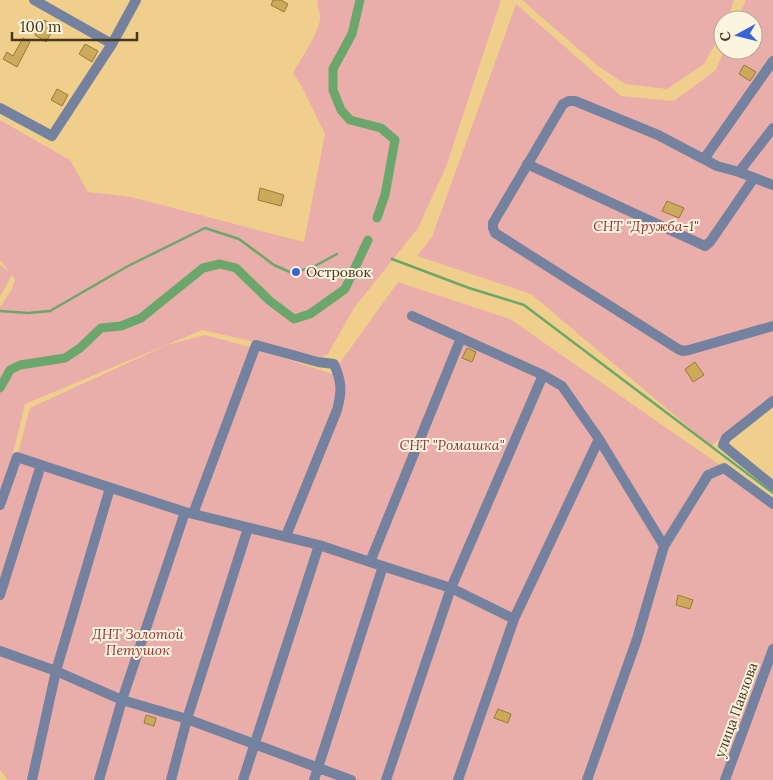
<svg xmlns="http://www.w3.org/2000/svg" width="773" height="780" font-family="Lora,serif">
<rect width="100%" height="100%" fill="#f0cf8c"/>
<path fill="#e9aea9" d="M318,0H501L446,167L418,228L354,308L328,354L321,357L202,330L25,404L12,457L0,491V307L12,289L15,279L12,275L0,297V265L10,272L0,260V120L70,160L88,192L131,197L304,242L325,134L301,85L293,73C300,60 319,33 320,19C321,12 316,8 318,0Z
M522,0H734L727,20H723V30L704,64L667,89L625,84L598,66Z
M746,0H773V397L711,446L531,294L417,256L432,237L516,4L621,96L674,101L716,70L724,50H753V20H737Z
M398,282L510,319L724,468L773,505V780H8L0,770V506L17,457L30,408L167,345L205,335L250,347L332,374Z"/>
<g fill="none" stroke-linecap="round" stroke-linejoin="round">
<path stroke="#6ba76c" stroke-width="2.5" d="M392,259L469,288L524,305L773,493
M0,311L28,313L50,311L128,266L205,228L239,239L274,265L292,273L313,267L337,254"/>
<path stroke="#6ba76c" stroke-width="9" d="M360,0L352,34L333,69V90L341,110L350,120L381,128L395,140L385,195L377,218
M0,388L10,370L20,365L65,358L80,348L101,328L121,326L141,318L203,268L220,264L236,268L270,301L294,319L310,314L345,289L368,240"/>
</g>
<path fill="#cda95c" stroke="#987a38" d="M273,0H281L288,4L284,12L271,5Z
M44,20L55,26L46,42L35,35Z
M23,38L30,42L17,67L3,59L7,52L13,56Z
M85,44L98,51L92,62L79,54Z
M744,65L756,72L750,81L739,74Z
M57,89L68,95L62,106L51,100Z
M260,188L284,195L281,206L258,200Z
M667,201L684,208L679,218L662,211Z
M467,348L476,352L472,362L462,358Z
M695,362L704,375L693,382L685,369Z
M678,595L693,600L690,609L676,605Z
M498,709L511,714L508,723L494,718Z
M146,715L156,718L154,726L144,723Z"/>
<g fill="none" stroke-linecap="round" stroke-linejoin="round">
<path stroke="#74829f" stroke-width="10" d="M34,0L112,44
M0,108L52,136L112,44L136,0
M704,159L773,61
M527,164L705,246L710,242L754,178
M739,172L773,128
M773,185L739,172L717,166L658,135L575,101H569L563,104L493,223V228L495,233L678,349L683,351L689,350L773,326
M412,316L543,375L562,386L599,439
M773,401L726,438L723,445L773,486
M0,505L17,457L41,465
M193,514L256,345L318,362L334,364C342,382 342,392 337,410L286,536
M370,562L461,338
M0,595L41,465L185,512L319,545L370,562L451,588L514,619
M0,651L56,671L122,700L187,719L351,780
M32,780L56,671L110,488
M99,780L122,700L185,512
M171,780L187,719L248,528
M243,780L319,545
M314,780L383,566
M386,780L451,588L543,375
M458,780L514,619L599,439L664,546
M587,780L637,639L664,546L708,475L724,468L773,504
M725,780L773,649"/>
</g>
<circle fill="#3865d5" stroke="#fdf4e0" stroke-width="2" cx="296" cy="272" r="5"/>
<g text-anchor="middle" stroke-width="4" stroke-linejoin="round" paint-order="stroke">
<g font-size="14" font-style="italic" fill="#94302f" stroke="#fdf4e0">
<text x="646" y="231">СНТ "Дружба-1"</text>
<text x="452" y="450">СНТ "Ромашка"</text>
<text x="138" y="639">ДНТ Золотой<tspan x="138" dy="16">Петушок</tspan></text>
</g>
<g font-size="14" fill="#45381c" stroke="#fdf4e0" text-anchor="start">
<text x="306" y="277">Островок</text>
</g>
<g font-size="14" fill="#45381c" stroke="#fdf4e0">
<text transform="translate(736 710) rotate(-70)" y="5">улица Павлова</text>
</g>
</g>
<g transform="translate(738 35) rotate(263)"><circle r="24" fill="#fdf4e0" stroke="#b3a992"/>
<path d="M0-4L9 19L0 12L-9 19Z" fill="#3865d5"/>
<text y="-8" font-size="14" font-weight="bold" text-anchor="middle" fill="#45381c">С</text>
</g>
<path d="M12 32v8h125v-8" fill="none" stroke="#45381c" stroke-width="2.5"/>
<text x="20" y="32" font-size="15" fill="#45381c" stroke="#fdf4e0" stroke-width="4" paint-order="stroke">100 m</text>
</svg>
